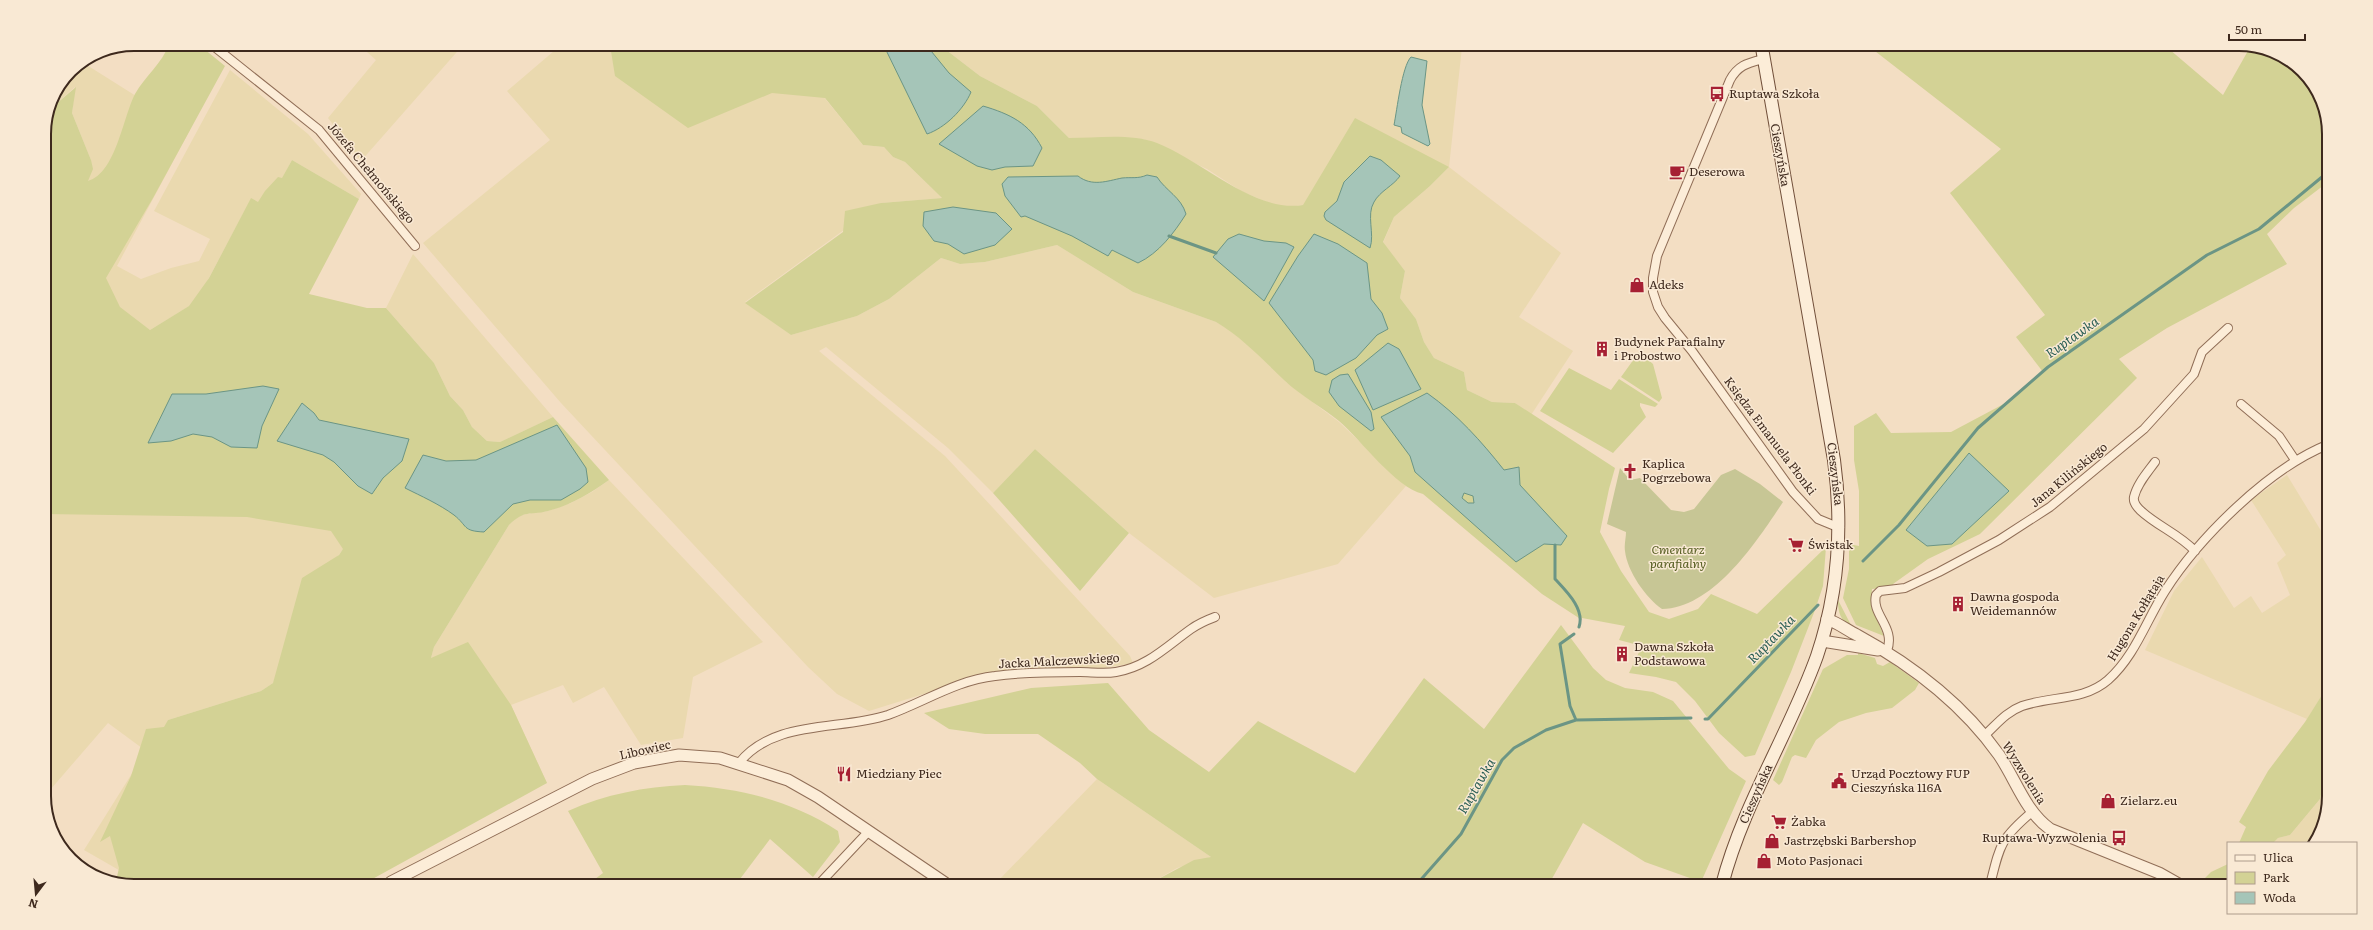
<svg xmlns="http://www.w3.org/2000/svg" width="2373" height="930" font-family="Literata,serif">
<rect width="100%" height="100%" fill="#f3dec3"/>
<path fill="#ead9af" d="M359,45H463L361,161L328,118L376,60Z
M561,45H769L818,90L863,145L884,147L893,157L905,162L942,198L881,203L745,302L791,335L857,316L889,299L941,258L960,264L985,262L1057,245L1133,292L1216,322L1228,329L1262,356L1286,382L1339,422L1406,486L1338,564L1214,598L1129,533L1035,449L993,493L948,448L826,347L819,351L945,456L1130,656L1133,663L1106,668L1025,669L988,674L869,711L837,694L808,667L561,403L423,243L550,140L507,91Z
M941,46L1462,47L1449,167L1561,253L1519,317L1573,351L1531,415L1515,403L1492,402L1467,390L1464,372L1434,358L1424,342L1416,319L1400,298L1405,271L1383,243L1394,217L1430,186L1449,167L1303,205L1290,207L1274,205L1241,191L1207,169L1143,139L1069,138L1037,106L980,76Z
M82,62L190,130L117,266L141,279L171,268L199,261L210,239L154,211L230,70L308,134L361,194L359,199L292,160L267,207L251,199L196,302L150,330L122,312L105,278L69,249L91,160L72,113L75,87L49,110L53,94L70,70Z
M413,254L553,417L500,442L487,441L472,427L463,410L450,396L434,363L386,308Z
M2287,475L2326,539L2325,690L2307,719L2145,650L2174,591L2202,557L2234,608L2251,596L2262,613L2290,595L2277,563L2286,555L2251,500Z
M609,480L763,642L693,677L683,738L641,745L604,687L573,703L563,685L511,705L547,783L131,877L84,850L146,751L108,723L44,797V490L53,485L369,518L314,585L282,677L261,691L168,720L139,817L425,680L434,647L509,525L520,515L548,511L571,503L592,492Z
M1097,779L1211,857L1177,868L1149,884L996,883Z
M2324,783V825L2311,843H2273L2278,838L2290,835L2320,799Z"/>
<path fill="#d3d295" d="M169,44H198L225,66L153,198L106,278L120,307L150,330L189,306L209,278L251,198L258,202L265,191L278,177L282,178L292,160L359,199L309,294L367,308H386L434,363L450,396L463,410L472,427L487,441L500,442L553,417L609,480C591,493 571,505 548,511C528,516 526,509 509,525L434,647L431,658L468,642L511,705L547,783L367,882L116,881L119,868L110,836L100,842L131,776L146,729L164,727L168,720L261,691L273,683L302,578L339,555L343,549L331,531L247,517L44,514V128L49,110L76,87L72,113L91,160L93,169L88,181C116,173 123,117 135,94C145,76 162,64 169,44Z
M610,45L941,46L980,76L1037,106L1069,138C1096,138 1131,133 1157,143C1203,161 1254,213 1303,205L1355,118L1449,167L1430,186L1394,217L1383,242L1405,271L1400,298L1416,319L1424,342L1434,358L1464,372L1467,390L1492,402L1515,403L1615,468L1609,489L1600,532L1621,571L1649,612L1669,619L1698,609L1711,594L1757,614L1826,547L1823,586L1815,610L1791,672L1755,755L1745,757L1719,733L1695,701L1676,682L1656,677L1629,673L1642,646L1619,640L1625,626L1582,618V620L1542,594L1423,494C1395,487 1362,441 1339,421C1322,407 1301,396 1285,381C1263,360 1243,338 1216,322L1133,292L1057,245L985,262L960,264L941,258L889,299L857,316L791,335L745,303L843,232L845,211L881,203L942,198L905,162L893,157L884,147L863,145L825,98L772,93L688,128L615,76Z
M1871,48L2169,49L2223,95L2249,49H2268L2310,79L2329,128L2328,182L2294,208L2267,234L2287,264L2167,328L2119,359L2137,378L1980,534L1928,559L1893,584L1894,587L1872,589L1871,606L1884,636L1856,625L1843,598L1849,569V544L1859,546V491L1854,460V426L1876,413L1891,433L1951,432L2013,399L2043,372L2016,337L2045,315L1950,193L2001,149Z
M1639,352L1653,364L1662,398L1659,402L1621,377Z
M1569,368L1611,390L1619,379L1658,404L1655,407L1640,403V406L1646,417L1613,453L1540,411Z
M1035,449L1129,533L1080,591L993,493Z
M1838,600L1852,627C1840,621 1838,612 1838,600Z
M1561,625L1593,668L1606,680L1625,688L1653,692L1673,701L1729,769L1746,781L1701,882L1645,862L1583,823L1549,884H1149L1194,860L1211,857L1097,779L1080,763L1038,734H985L949,729L924,713L1031,688L1108,683L1149,730L1209,772L1258,721L1355,773L1424,678L1484,729Z
M1858,653L1875,658L1877,664L1883,666L1890,662L1919,683L1915,690L1892,708L1866,713L1839,722L1816,740L1806,758L1795,755L1792,757L1782,782L1779,785L1773,780L1823,669L1847,655H1858Z
M2325,690L2324,783L2320,799L2290,835L2278,838L2273,843H2239L2246,827L2239,822L2268,771L2305,722Z
M685,785C740,788 792,801 838,831L840,842L813,877L770,839L737,883L591,882L603,873L568,811C606,794 644,787 685,785Z
M2228,864V886H2214L2204,879L2211,872Z"/>
<path fill="#c7c695" d="M1620,468L1630,480L1640,478L1671,510L1684,512L1694,509L1721,475L1735,469L1760,484L1783,502C1757,541 1714,608 1662,609C1646,598 1627,571 1625,551C1624,545 1626,538 1626,532L1607,524Z"/>
<path fill="#a5c5b8" stroke="#6b9585" fill-rule="evenodd" d="M884,46H927L949,73L971,92C964,109 945,128 927,134Z
M1411,57L1427,61L1422,105L1430,144L1428,146L1402,133L1401,127L1394,125C1397,110 1402,66 1411,57Z
M983,106C1010,114 1029,123 1042,148L1033,166L1005,167L992,170L977,166L939,144Z
M1370,156L1381,160L1400,176C1393,186 1380,191 1374,202C1366,215 1375,234 1370,248L1326,220L1324,216L1325,212L1337,201L1344,182Z
M1147,175L1157,177C1166,191 1181,197 1186,214C1174,233 1159,253 1138,263L1112,250L1108,256L1072,236L1025,216L1021,217L1005,196L1002,184L1008,177L1078,176C1092,187 1107,181 1122,178C1132,177 1138,179 1147,175Z
M953,207L996,213L1012,229L995,245L964,254L948,244L934,241L923,226L924,212Z
M1239,234L1264,241L1286,243L1294,247L1264,301L1213,257L1228,239Z
M1314,234L1338,244L1367,263L1371,299L1382,313L1388,329L1377,335L1356,358L1326,375L1315,371L1313,360L1269,303L1298,256Z
M1388,343L1399,349L1421,389L1373,410L1355,370Z
M1348,374L1371,412L1374,429L1371,431L1339,406L1329,392L1332,380L1340,375Z
M263,386L279,389L262,426L257,448L231,447L212,437L193,434L171,441L148,443L172,394H206Z
M1427,393C1458,415 1481,441 1504,470L1519,467L1520,485L1567,536L1561,545L1544,544L1516,562L1415,472L1410,456L1381,417ZM1464,493L1473,496L1474,503H1468L1462,498Z
M302,403L314,413L319,420L409,439L402,461L383,478L372,494L358,486L334,462L323,455L277,441Z
M557,425L586,468L588,482L580,489L561,500H530L513,504L484,532C462,531 468,526 454,515C439,504 421,496 405,488L423,455L446,461L476,460Z
M1969,453L2009,491L1952,544L1927,546L1906,530Z"/>
<g fill="none" stroke-linecap="round" stroke-linejoin="round">
<path stroke="#6b9585" stroke-width="3" d="M1169,236L1216,253
M1555,545V579C1567,592 1585,609 1579,627
M1863,561L1899,525L1978,428L2048,367L2207,255L2259,229L2328,172
M1574,634L1560,644L1570,706L1576,720
M1705,719H1708L1818,605
M1417,884L1461,834L1502,760L1514,748L1546,730L1576,720L1691,718"/>
<defs>
<path id="minor" d="M211,44L319,130L415,246
M1763,59C1748,63 1738,65 1730,80L1657,256L1653,278V292L1658,307L1665,318L1692,351L1793,492L1818,519L1840,528
M2241,404L2279,436L2295,460
M2155,462C2147,473 2137,484 2134,497C2133,502 2137,507 2140,510C2157,526 2179,534 2195,551
M1887,651C1896,627 1871,615 1876,595L1880,591L1905,588L1939,572L1999,540L2050,507L2144,429L2194,374L2202,352L2228,328
M1985,735C1997,724 2006,712 2022,706C2051,696 2084,701 2108,680C2135,656 2146,621 2165,591C2199,538 2268,469 2327,445
M739,763C774,719 840,731 888,715C924,702 957,680 995,676C1023,672 1052,672 1080,672C1091,672 1104,674 1116,672C1147,667 1167,646 1191,629C1198,624 1207,620 1215,617
M820,883L869,831
M1990,885C2000,845 2000,839 2032,812"/>
<path id="tertiary" d="M1827,619C1838,623 1847,630 1857,635C1912,665 1962,703 1999,755C2016,780 2025,811 2050,829L2159,873L2182,886
M1822,641L1878,650
M391,882L592,779L634,763L679,755L720,758L788,780L818,797L945,883"/>
<path id="secondary" d="M1722,885C1743,804 1789,734 1817,656C1839,591 1843,527 1834,460L1762,48"/>
</defs>
<use href="#minor" stroke="#906e57" stroke-width="10"/>
<use href="#tertiary" stroke="#906e57" stroke-width="13"/>
<use href="#secondary" stroke="#714f3a" stroke-width="14"/>
<use href="#minor" stroke="#fcedd8" stroke-width="8"/>
<use href="#tertiary" stroke="#fcedd8" stroke-width="11"/>
<use href="#secondary" stroke="#fcedd8" stroke-width="12"/>
</g>
<defs>
<symbol id="bus-bare" viewBox="-9 -9 18 18"><path d="M-5-6H5V4H4V6H2V4H-2V6H-4V4H-5ZM-3.5-4V0h7V-4ZM-3.5 1.2v1.5H-2V1.2ZM2 1.2v1.5H3.5V1.2Z" fill="#a62033" stroke="#f9e9d4" stroke-width="2.5" paint-order="stroke"/></symbol>
<symbol id="cafe-bare" viewBox="-9 -9 18 18"><path d="M-5.5-4.5H6V0H3Q3 3.5 0 3.5H-2.5Q-5.5 3.5-5.5 0ZM3-3.2v2h1.7v-2ZM-6 4.5H4V6H-6Z" fill="#a62033" stroke="#f9e9d4" stroke-width="2.5" paint-order="stroke"/></symbol>
<symbol id="shop-bare" viewBox="-9 -9 18 18"><path d="M-5-2.5h2.3a2.7 3.5 0 0 1 5.4 0H5L5.5 6h-11ZM-1.5-2.5h3a1.5 2.3 0 0 0-3 0Z" fill="#a62033" stroke="#f9e9d4" stroke-width="2.5" paint-order="stroke"/></symbol>
<symbol id="building-bare" viewBox="-9 -9 18 18"><path d="M-4-6H4V6H1V3H-1V6H-4ZM-2.5-4.3h1.7v1.8h-1.7ZM.8-4.3h1.7v1.8H.8ZM-2.5-1h1.7V.8h-1.7ZM.8-1h1.7V.8H.8Z" fill="#a62033" stroke="#f9e9d4" stroke-width="2.5" paint-order="stroke"/></symbol>
<symbol id="church-bare" viewBox="-9 -9 18 18"><path d="M-1.2-6h2.4v3.5h3.3v2.4h-3.3V6h-2.4V-.1h-3.3v-2.4h3.3Z" fill="#a62033" stroke="#f9e9d4" stroke-width="2.5" paint-order="stroke"/></symbol>
<symbol id="supermarket-bare" viewBox="-9 -9 18 18"><path d="M-6-5.5h2.5l.6 2H6L4.5 2H-2.5L-4.4-4H-6ZM-1.5 3.2a1.3 1.3 0 1 0 .1 0ZM3 3.2a1.3 1.3 0 1 0 .1 0Z" fill="#a62033" stroke="#f9e9d4" stroke-width="2.5" paint-order="stroke"/></symbol>
<symbol id="restaurant-bare" viewBox="-9 -9 18 18"><path d="M-5-6h1v4h1v-4h1v4h1v-4h1v5L-1.5 .5V6h-2V.5L-5-1ZM5-6V6H3V1.5H1.5Q1.5-4 5-6Z" fill="#a62033" stroke="#f9e9d4" stroke-width="2.5" paint-order="stroke"/></symbol>
<symbol id="civic-bare" viewBox="-9 -9 18 18"><path d="M-.6-6.5H3V-4.5H.6V-3L4-1V1h2V6H-6V1h2V-1L-.6-3ZM-1.2 2.5V6h2.4V2.5Z" fill="#a62033" stroke="#f9e9d4" stroke-width="2.5" paint-order="stroke"/></symbol>
</defs>
<g fill-rule="evenodd">
<use href="#bus-bare" x="1706" y="83" width="22" height="22"/>
<use href="#cafe-bare" x="1666" y="161" width="22" height="22"/>
<use href="#shop-bare" x="1626" y="274" width="22" height="22"/>
<use href="#building-bare" x="1591" y="338" width="22" height="22"/>
<use href="#church-bare" x="1619" y="460" width="22" height="22"/>
<use href="#supermarket-bare" x="1785" y="534" width="22" height="22"/>
<use href="#building-bare" x="1947" y="593" width="22" height="22"/>
<use href="#building-bare" x="1611" y="643" width="22" height="22"/>
<use href="#restaurant-bare" x="833" y="763" width="22" height="22"/>
<use href="#civic-bare" x="1828" y="770" width="22" height="22"/>
<use href="#shop-bare" x="2097" y="790" width="22" height="22"/>
<use href="#supermarket-bare" x="1768" y="811" width="22" height="22"/>
<use href="#bus-bare" x="2108" y="827" width="22" height="22"/>
<use href="#shop-bare" x="1761" y="830" width="22" height="22"/>
<use href="#shop-bare" x="1753" y="850" width="22" height="22"/>
</g>
<g text-anchor="middle" stroke-width="3" stroke-linejoin="round" paint-order="stroke">
<g font-size="12" fill="#3e291d" stroke="#f9e9d4" text-anchor="start">
<text x="1729" y="98">Ruptawa Szkoła</text>
<text x="1689" y="176">Deserowa</text>
<text x="1649" y="289">Adeks</text>
<text x="1614" y="346">Budynek Parafialny<tspan x="1614" dy="14">i Probostwo</tspan></text>
<text x="1642" y="468">Kaplica<tspan x="1642" dy="14">Pogrzebowa</tspan></text>
<text x="1808" y="549">Świstak</text>
<text x="1970" y="601">Dawna gospoda<tspan x="1970" dy="14">Weidemannów</tspan></text>
<text x="1634" y="651">Dawna Szkoła<tspan x="1634" dy="14">Podstawowa</tspan></text>
<text x="856" y="778">Miedziany Piec</text>
<text x="1851" y="778">Urząd Pocztowy FUP<tspan x="1851" dy="14">Cieszyńska 116A</tspan></text>
<text x="2120" y="805">Zielarz.eu</text>
<text x="1791" y="826">Żabka</text>
<text x="2107" y="842" text-anchor="end">Ruptawa-Wyzwolenia</text>
<text x="1784" y="845">Jastrzębski Barbershop</text>
<text x="1776" y="865">Moto Pasjonaci</text>
</g>
<g font-size="12" fill="#3e291d" stroke="#f9e9d4">
<text transform="translate(1780 155) rotate(80)" y="4">Cieszyńska</text>
<text transform="translate(371 173) rotate(50)" y="4">Józefa Chełmońskiego</text>
<text transform="translate(1770 436) rotate(53)" y="4">Księdza Emanuela Płonki</text>
<text transform="translate(1835 474) rotate(83)" y="4">Cieszyńska</text>
<text transform="translate(2069 475) rotate(-39)" y="4">Jana Kilińskiego</text>
<text transform="translate(2136 618) rotate(-59)" y="4">Hugona Kołłątaja</text>
<text transform="translate(1059 661) rotate(-3)" y="4">Jacka Malczewskiego</text>
<text transform="translate(645 750) rotate(-13)" y="4">Libowiec</text>
<text transform="translate(2024 773) rotate(58)" y="4">Wyzwolenia</text>
<text transform="translate(1756 794) rotate(-66)" y="4">Cieszyńska</text>
</g>
<g font-size="12" font-style="italic" fill="#555d21" stroke="#f9e9d4">
<text x="1678" y="554">Cmentarz<tspan x="1678" dy="14">parafialny</tspan></text>
</g>
<g font-size="13" font-style="italic" fill="#2b5f55" stroke="#f9e9d4">
<text transform="translate(2072 337) rotate(-35)" y="5">Ruptawka</text>
<text transform="translate(1771 639) rotate(-46)" y="5">Ruptawka</text>
<text transform="translate(1476 786) rotate(-60)" y="5">Ruptawka</text>
</g>
</g>
<path d="M0 0H2373V930H0ZM134 51H2239A83 83 0 0 1 2322 134V796A83 83 0 0 1 2239 879H134A83 83 0 0 1 51 796V134A83 83 0 0 1 134 51Z" fill="#f9e9d4" fill-rule="evenodd"/>
<path fill="none" stroke="#3e291d" stroke-width="2" d="M134 51H2239A83 83 0 0 1 2322 134V796A83 83 0 0 1 2239 879H134A83 83 0 0 1 51 796V134A83 83 0 0 1 134 51Z"/>
<rect x="2227" y="842" width="130" height="72" fill="#f9e9d4" stroke="#ae9c8b"/>
<rect x="2235" y="855" width="20" height="6" fill="#fcedd8" stroke="#ae9c8b"/>
<text x="2263" y="862" font-size="12" fill="#3e291d">Ulica</text>
<rect x="2235" y="872" width="20" height="12" fill="#d3d295" stroke="#ae9c8b"/>
<text x="2263" y="882" font-size="12" fill="#3e291d">Park</text>
<rect x="2235" y="892" width="20" height="12" fill="#a5c5b8" stroke="#ae9c8b"/>
<text x="2263" y="902" font-size="12" fill="#3e291d">Woda</text>
<g transform="translate(36 894) rotate(196)" stroke="#f9e9d4" stroke-width="3" paint-order="stroke">
<path d="M0-3L7 15L0 10L-7 15Z" fill="#3e291d"/>
<text y="-6" font-size="11" font-weight="bold" text-anchor="middle" fill="#3e291d">N</text>
</g>
<path d="M2229 34v6h76v-6" fill="none" stroke="#3e291d" stroke-width="2"/>
<text x="2235" y="34" font-size="12" fill="#3e291d" stroke="#f9e9d4" stroke-width="3" paint-order="stroke">50 m</text>
</svg>
